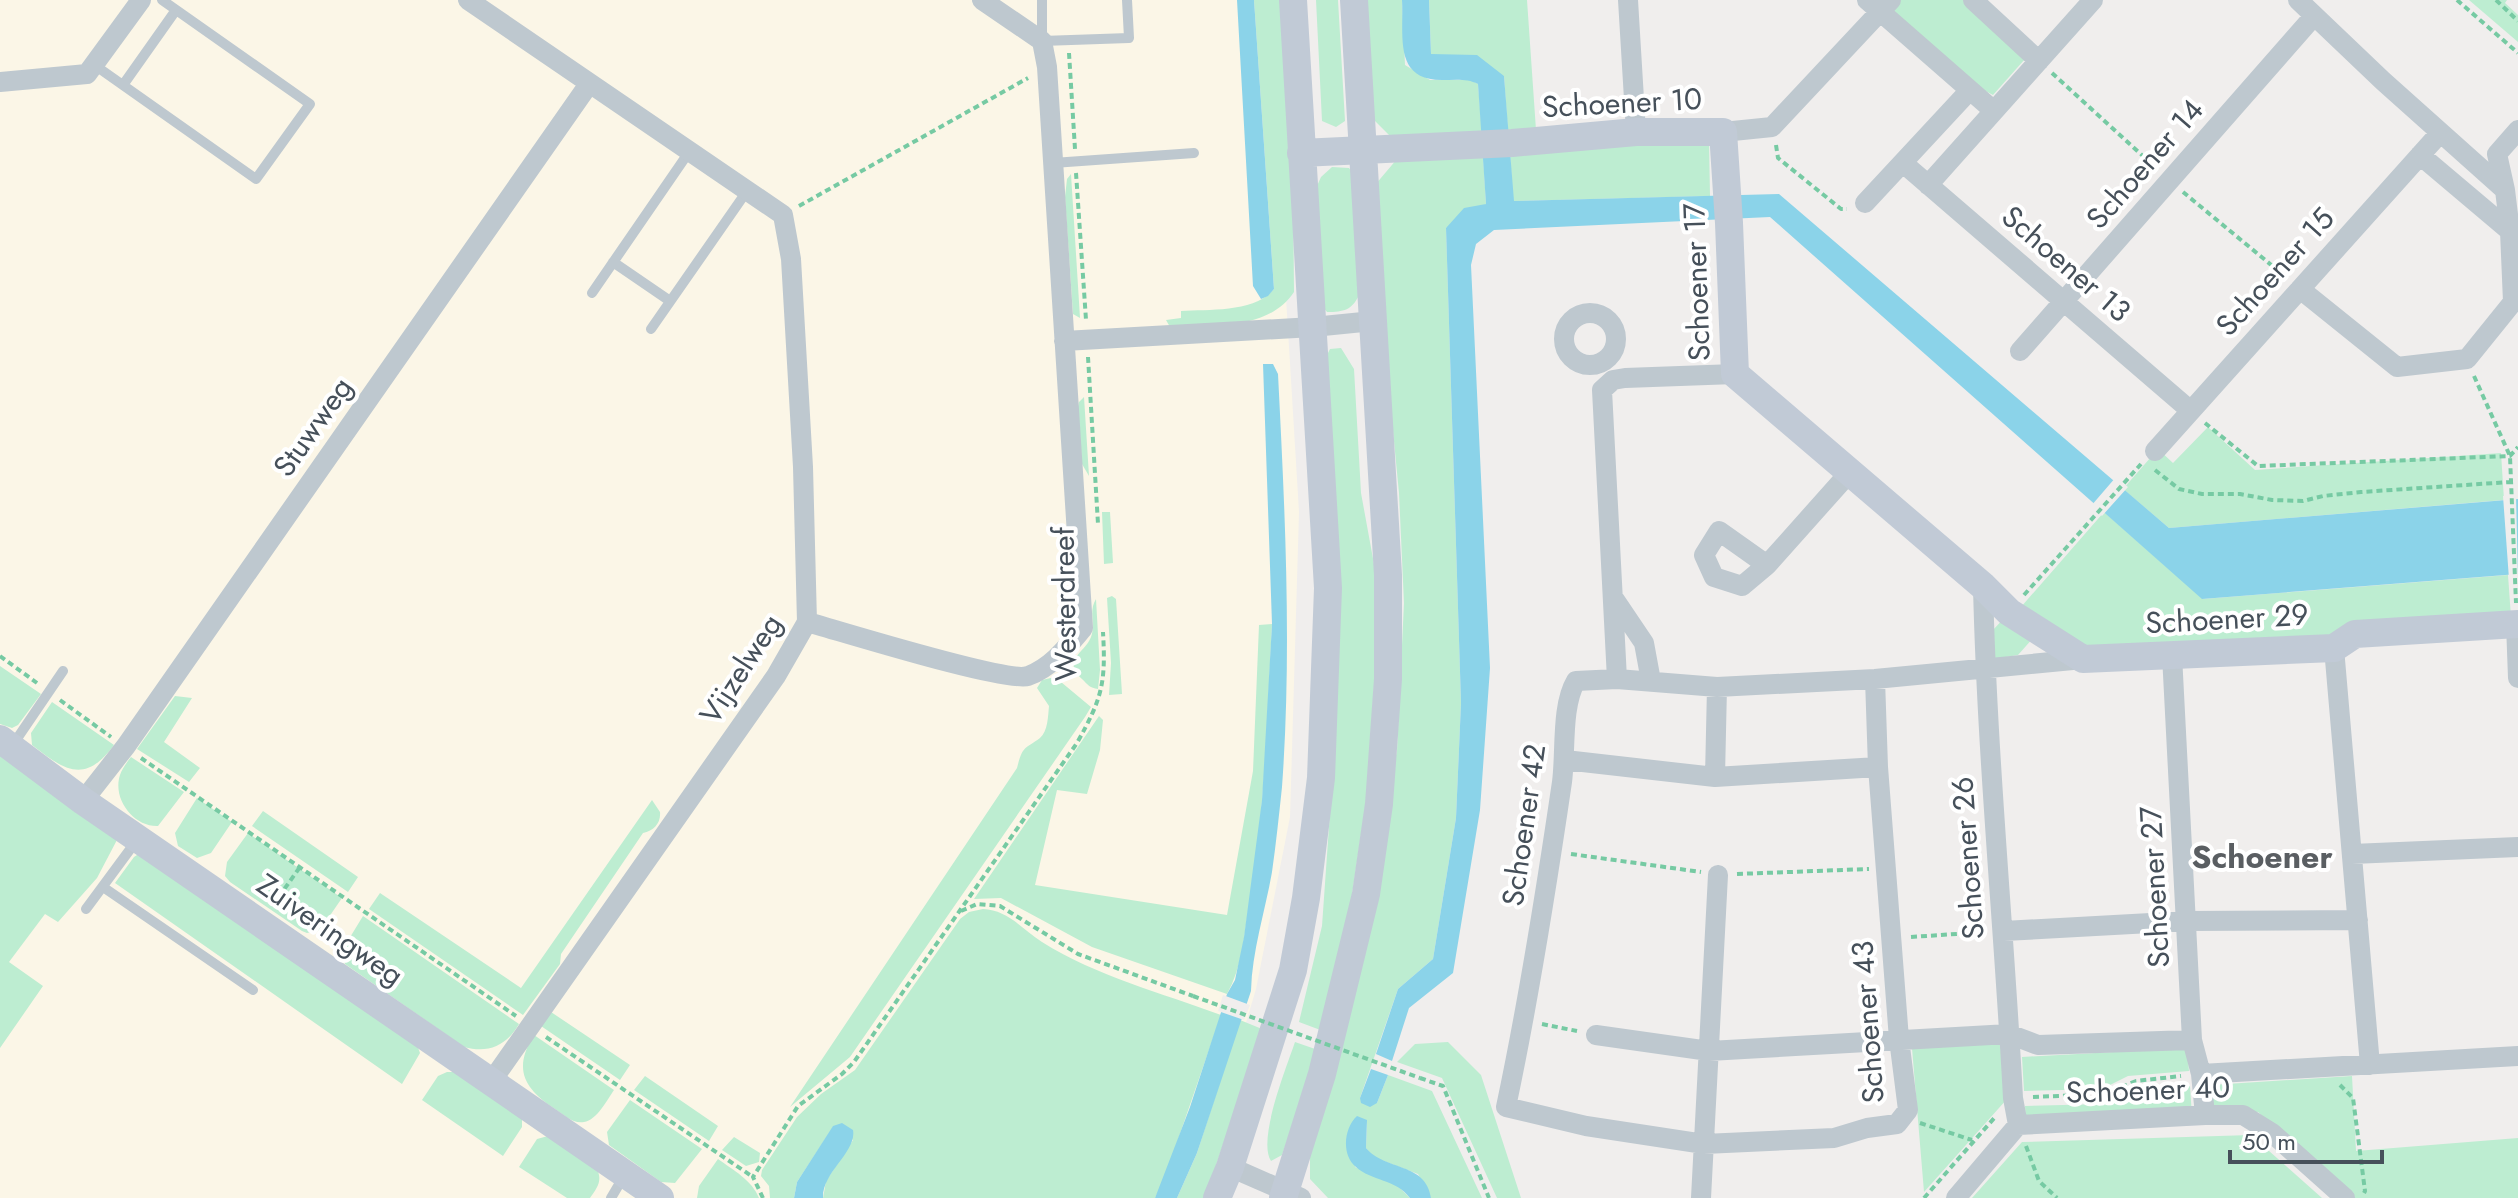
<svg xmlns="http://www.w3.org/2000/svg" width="2518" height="1198" font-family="Jost,sans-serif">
<rect width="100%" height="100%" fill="#f0eeed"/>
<path fill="#fbf6e7" d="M0,0H1268L1299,512L1290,817L1256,989L1207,1153L1189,1198H0Z"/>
<path fill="#bdedd1" d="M1254,0H1281L1293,186L1294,292C1268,331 1212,325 1170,327L1166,320L1181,318V311C1209,309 1254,313 1274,289Z
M1316,0H1338L1345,121L1336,127L1322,121Z
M1365,0H1402L1405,65L1430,80H1471L1478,84L1482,133L1392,138L1372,118Z
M1429,0H1527L1536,130L1508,132L1504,76L1431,54Z
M1899,0H1963L2025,59L1993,95L1976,86L1890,9Z
M2469,0H2507L2505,3L2518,15V42Z
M1709,141L1710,196L1513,201L1510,153Z
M1483,155L1486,204L1446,228L1461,703L1456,818L1433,959L1398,989L1360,1098L1377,1103L1388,1075L1432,1091L1482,1198H1431L1418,1174L1373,1157L1366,1148L1367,1121L1355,1167L1398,1186L1410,1198H1328L1310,1179V1143L1397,751L1404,603L1399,493L1385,348L1375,185L1397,159Z
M1332,167L1349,168L1352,172L1359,295C1352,310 1344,312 1327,312L1323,307L1317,186L1321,177Z
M1071,174L1080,318L1073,314L1065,197L1067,179Z
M1341,348L1354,369L1361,493L1376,575L1377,643L1366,801L1350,908L1323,1031L1299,1022L1322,926L1334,756L1325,359L1330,349Z
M1084,397L1089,476L1082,464L1078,407L1079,402Z
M2208,427L2255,470L2501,453L2504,500L2169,528L2123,489L2158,449L2173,463Z
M1102,512H1110L1113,563L1104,564Z
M2104,512L2203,599L2508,575L2511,617L2310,643L2086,650L2021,607Z
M1112,596L1116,599L1122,694L1109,695L1111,663L1107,598Z
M1096,599L1100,670L1098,689C1090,688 1088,685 1082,679C1061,660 1085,653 1091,637C1096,624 1088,612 1096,599Z
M2007,615L2034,637L2018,655L1994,659L1993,630Z
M1272,624C1267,720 1265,817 1248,911C1244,939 1241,969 1227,994L1092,947L1001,898L974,899L1099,716L1103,720L1100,750L1087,794L1057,790L1035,885L1227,915L1253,771L1259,625Z
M0,666L41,694L18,725L12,728L0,724Z
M1055,677L1091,707L1085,717L850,1057L790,1107L1017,768C1023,745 1024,750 1040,738C1048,731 1048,716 1049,706L1037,688L1042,680Z
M175,696L192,698L164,742L200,768L189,782L137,749Z
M52,702L114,745C85,785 64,770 32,745L31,733Z
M0,750L118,838L97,878L58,922L45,914L9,962L43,986L0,1048Z
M131,757L184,792L158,826C134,827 112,799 120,775C122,769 127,762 131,757Z
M197,798L232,822L211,853L197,858L178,846L175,833Z
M652,800L660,812C661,823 654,831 643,833L561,954L560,964L523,1015L369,909L380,893L521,988Z
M263,811L358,877L348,892L252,826Z
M248,833L342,898L320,930L307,933L302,931L230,882L225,876L227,862Z
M140,853L416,1042L420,1053L402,1084L115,883L134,857Z
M983,909C1008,910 1022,929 1042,942C1096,976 1162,993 1221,1015L1164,1180L1155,1198H823L826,1181L853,1140L833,1127L797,1182L794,1198H770L769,1186L761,1176L762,1170L797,1117L821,1094L855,1070L960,919L969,912Z
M363,916L519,1024C507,1045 489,1054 464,1047L345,964L341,952Z
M551,1012L630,1065L620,1080L541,1026Z
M1240,1020L1262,1029L1205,1198H1177L1197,1153Z
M2002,1032L2007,1099L1924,1192L1911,1036Z
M534,1035L614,1090C607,1100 597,1120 584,1122C573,1124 564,1115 555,1109C525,1089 512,1070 534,1035Z
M1295,1042L1318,1050L1282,1155L1271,1161C1257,1140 1287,1066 1295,1042Z
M1448,1042L1481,1075L1521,1198H1497L1442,1078L1397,1062L1415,1044Z
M2187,1048L2189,1071L2128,1076L2102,1089L2024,1091L2022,1057Z
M447,1072H457L522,1118V1127L503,1156L422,1100L438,1076Z
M645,1076L718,1126L709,1141L634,1090Z
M2352,1076L2356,1151L2518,1138V1198H2353L2258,1112L2213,1114L2211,1085Z
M2190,1086L2192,1116L2026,1124L2025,1106L2105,1104L2132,1090Z
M630,1100L702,1149L675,1183L661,1182L609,1145L607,1132Z
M2251,1135L2322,1198H1972L2022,1142Z
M548,1136L596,1167C603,1180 598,1187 590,1198H567L519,1167L537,1139Z
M734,1137L760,1153L759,1162L746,1166L722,1150Z
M718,1159C733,1170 752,1180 759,1198H697L699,1186Z"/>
<path fill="#8bd3e9" d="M1237,0H1254L1274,289L1268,296L1261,299L1253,286Z
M1402,0H1429L1431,54L1477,55L1504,76L1514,201L1779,194L2169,528L2518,499V574L2202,599L1770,217L1494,230L1476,244L1471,265L1490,668L1480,810L1453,973L1409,1008L1392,1061L1376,1054L1398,989L1433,959L1456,818L1461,703L1446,228L1464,208L1486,204L1478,84C1467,78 1454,80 1442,80C1393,80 1404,36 1402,0Z
M1263,364H1273L1278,374C1285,512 1292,649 1282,787C1279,815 1276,844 1272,872C1265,912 1252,951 1251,991L1197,1153L1177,1198H1155L1190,1107L1227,994L1235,980L1244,937L1262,800L1272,624Z
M1371,1069L1388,1075L1377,1103L1370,1107L1361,1103L1360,1098Z
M1357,1116L1367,1120L1366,1148C1385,1171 1426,1162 1431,1198H1410C1396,1179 1371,1181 1356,1167C1341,1155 1344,1128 1357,1116Z
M842,1123L853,1130C857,1152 822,1172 823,1198H794L797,1182L833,1126Z"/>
<path fill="#f0eeed" d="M2116,477L2128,487L2102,516L2091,506Z
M2516,495L2518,578L2509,579L2503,496Z
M1223,995L1250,1005L1244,1020L1218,1011Z"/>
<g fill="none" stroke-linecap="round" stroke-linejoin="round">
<path stroke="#76caa3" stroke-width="4" stroke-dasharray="6 4" stroke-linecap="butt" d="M2457,0L2518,53
M2496,0L2518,21
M1069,53L1075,149
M2052,73L2155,167
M1776,145L1778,158L1841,209H1847
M1076,173L1086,320
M2183,192L2287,278
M799,206L1028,78
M1088,357L1098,524
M2474,376L2510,456L2516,603
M2205,423L2258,466L2510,456L2518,447
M2155,470L2179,489L2202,494H2240L2272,500L2303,501L2323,496L2361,492L2510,482
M2024,595L2141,464
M0,656L37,683
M60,700L111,737
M141,758L516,1016
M1571,854L1701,872
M1737,874L1869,869
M273,905L300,867
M961,911L977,904L1000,906L1078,954L1193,996
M1911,937L1986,932
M1542,1024L1577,1031
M546,1037L753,1177
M1420,1078L1443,1086L1489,1198
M2340,1085L2353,1098L2365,1191L2364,1193
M2033,1097L2105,1094L2136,1081L2181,1076
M1920,1123L1972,1140
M2026,1146L2039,1181L2057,1198
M763,1198L753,1177L798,1106L842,1074L854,1062L1077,743C1102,698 1106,684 1103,632
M1924,1198L1996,1116"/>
<path stroke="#bec8cf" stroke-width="10" d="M1042,0V41L1129,38L1127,0
M93,64L256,179L310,104L162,0
M123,85L176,10
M1053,163L1194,153
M613,262L670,301
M592,293L689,152
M651,329L747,191
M12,746L63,671
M103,887L253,990
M86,909L137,840
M611,1198L624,1176"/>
<path stroke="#bec8cf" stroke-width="20" d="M468,0L783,215L791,259L803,467L807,622L776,676L491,1082
M1628,0L1636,132
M1867,0L1994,111
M1973,0L2039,61
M2298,0L2383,81L2505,190L2510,231L2513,302L2467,359L2397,367L2300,289
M0,82L87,74L141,0
M1723,132L1772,127L1891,0
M2420,155L2510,231
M1903,163L2191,411
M1928,185L2093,0
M2505,190L2497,154L2518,130
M1865,203L1970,90
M1564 339a26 26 0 1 1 52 0a26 26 0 1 1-52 0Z
M1064,341L1313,327L1373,321
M2020,351L2314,16
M1735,374L1625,378L1613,380L1602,390L1617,679L1717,687L1875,679L2083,659
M2155,451L2440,133
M1767,565L1742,586L1714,577L1704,555L1719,531L1767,565L1850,472
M1983,586C1987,757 2004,927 2013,1098L2018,1125
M1615,600L1644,643L1651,681
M807,622C840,631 1006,683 1028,676C1052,667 1067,647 1083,628L1047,67L1042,41L982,0
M2516,624L2518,678
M2334,648L2370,1065
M2172,655L2192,1040L2201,1074L2205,1115
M1617,679L1576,681C1561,706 1566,752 1562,782C1546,891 1529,999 1506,1107L1586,1126L1704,1144L1834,1138L1867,1128L1897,1124L1908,1110L1899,1039L1878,767L1875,679
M1565,760L1715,777L1878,767
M1715,777L1717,687
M83,801L126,746L589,84
M2352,854L2518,847
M2004,931L2187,921L2358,920
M1596,1035L1709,1051L2009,1034L2038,1045L2192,1040
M2201,1074L2518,1056
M1230,1167L1301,1198
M1701,1198L1718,875
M1956,1198L2018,1125L2205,1115H2243L2272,1133L2345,1198"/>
<path stroke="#c1cad6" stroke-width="28" d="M1301,153L1512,143L1636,132H1723L1729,223L1735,374L1983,586L2009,612L2083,659L2334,648L2355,634L2518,624
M0,739L83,801L660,1198
M1217,1198L1230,1167L1293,970L1306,898L1321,778L1328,588L1293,0
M1283,1198L1322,1074L1366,894L1379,804L1388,679V575L1354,0"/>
<path stroke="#76caa3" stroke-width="4" stroke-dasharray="6 4" stroke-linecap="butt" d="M1193,996L1420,1078"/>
</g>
<g text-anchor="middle" stroke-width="8" stroke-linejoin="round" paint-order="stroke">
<g font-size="30" fill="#46505a" stroke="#fff">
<text transform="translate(1622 103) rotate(-3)" y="10">Schoener 10</text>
<text transform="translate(2145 164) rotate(-49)" y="10">Schoener 14</text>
<text transform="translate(2066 264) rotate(41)" y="10">Schoener 13</text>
<text transform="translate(2275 272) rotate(-48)" y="10">Schoener 15</text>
<text transform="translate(1697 282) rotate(-92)" y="10">Schoener 17</text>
<text transform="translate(313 427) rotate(-55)" y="10">Stuwweg</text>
<text transform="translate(1065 604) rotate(-91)" y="10">Westerdreef</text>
<text transform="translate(2227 619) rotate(-3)" y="10">Schoener 29</text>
<text transform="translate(741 669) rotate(-57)" y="10">Vijzelweg</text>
<text transform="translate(1524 825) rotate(-82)" y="10">Schoener 42</text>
<text transform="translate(1968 858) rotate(-94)" y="10">Schoener 26</text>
<text transform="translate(2155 887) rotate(-93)" y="10">Schoener 27</text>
<text transform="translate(330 930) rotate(35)" y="10">Zuiveringweg</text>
<text transform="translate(1868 1022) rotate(-94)" y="10">Schoener 43</text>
<text transform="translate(2148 1090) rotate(-2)" y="10">Schoener 40</text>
</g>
<g font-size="32" font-weight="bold" fill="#5a5e62" stroke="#fff">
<text x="2262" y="868">Schoener</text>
</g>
</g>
<path d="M2230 1150v12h152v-12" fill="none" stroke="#46505a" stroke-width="4"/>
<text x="2242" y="1150" font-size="24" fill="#46505a" stroke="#ffffff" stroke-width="6" paint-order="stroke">50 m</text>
</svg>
